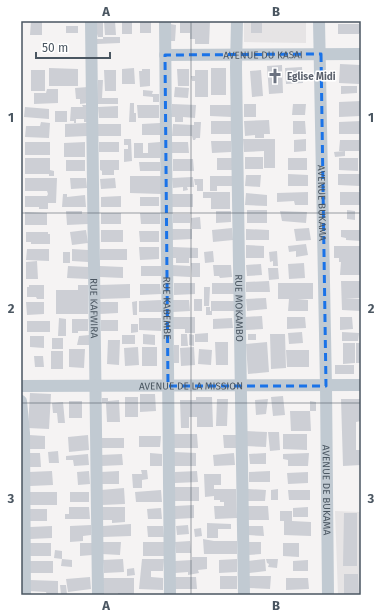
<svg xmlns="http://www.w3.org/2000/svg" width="382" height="616" font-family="'Fira Sans',sans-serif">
<rect width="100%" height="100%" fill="#f5f3f3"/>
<path fill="#e6e4e5" d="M244,21H306V43L244,42Z
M335,511L361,512V595H338Z"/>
<path fill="#cdcfd5" d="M31,21H42V35H30Z
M96,21H103V37H98L97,34H96Z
M104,21H115L116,35H105Z
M122,21H132V34H122Z
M140,21H151V33H140Z
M180,21H210L209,44H195V39H190V33H180Z
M359,21H361V33H359V34H338V24H359Z
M251,22L262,23V33H251Z
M170,24L176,25L175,41H169Z
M66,26H78V33H66Z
M103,37H120V43L97,44V39H103Z
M340,64L360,65L359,84L339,83Z
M282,65L283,93L269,94L267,66Z
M302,67L303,83L286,84L285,68Z
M49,68L78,69V86H49Z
M134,68L135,84H122V69Z
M211,68H226V95H211Z
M142,69H150V86L140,87L139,71H142Z
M177,69H189V86H178Z
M31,70H45V91H31Z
M104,70H116V91H105Z
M195,70H208V97H195V81H192L191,76H195Z
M261,70L263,96L252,97L250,71Z
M98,80H103L102,98H118V104H97Z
M341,86H357V93L341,94Z
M88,87V103L80,104V99H76L75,88Z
M175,87L189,88L188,98L174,97Z
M47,89H58V103L34,104V93H46Z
M143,90L153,91L152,94H159V102H153V97L143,96Z
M361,101V116L339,117V102Z
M130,103H134V113H136V122H129Z
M172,104L196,105L195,118L183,117V122H175V117H171Z
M244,104H256V117H244Z
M293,104H306L305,115H292Z
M82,105H88V122H84V119H76V123H74V121H70L71,107H83Z
M137,105H159V118H138Z
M210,105H232V117L210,116Z
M118,106V118H99L98,107Z
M25,107L49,109V119L24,117Z
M55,111H67V122H55Z
M269,120L270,134H264V138H255V135L245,136L244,121Z
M211,121H231V134H211Z
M293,121H305L306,134H293Z
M361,121V134H339V122Z
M41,122L50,123L49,138L25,137L26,126H40Z
M194,122H201L200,138H196L195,140H193L192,136H172L173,124L194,125Z
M87,123V136L65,137V124Z
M160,123V135H142V124Z
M98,124H121V136H98Z
M124,139H131L132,161L124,162V149H128V145H124Z
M243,139H275V168H264V151L244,152Z
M306,139V151L294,152V140Z
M340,140H359V151H339Z
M211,141H231V152L212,153Z
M25,142H50V155H25Z
M85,142V157H64V143Z
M99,142H119V152H99Z
M160,142V158H134V143H143V153H148V143Z
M172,142H188L189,153H172Z
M345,151V156L335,157L334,152Z
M245,157H263V169H245Z
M25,158H50V170L54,171V176H49V174H25Z
M217,158H234V170H217Z
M288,158H307V170H288Z
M339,158H358V171L339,170Z
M173,159H193L194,171H173Z
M66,160H85V171H66Z
M100,160H119V170H114V175H102V171L100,170Z
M139,162H160V171H140Z
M288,174L308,175V186H288Z
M338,174H361V191H359L360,186L338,185Z
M246,175H261L260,187L245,186Z
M130,176H162L161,194L130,193Z
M210,176H233L234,186H217V191H210Z
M193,177L194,187H187L188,190L183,191V187L173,188L172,178Z
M25,178H57L56,203H48V209H39V207H25V196H47L48,194L47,191H25Z
M70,178H86L87,188L71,189Z
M115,178L116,188L101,189L100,179Z
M194,179H203V191H197V185H195Z
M203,192H230V209H211V198H203Z
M308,192V205H295L294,201L277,202V193Z
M340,192H361V205H340Z
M246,193L267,195V206L245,205Z
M63,194H67V197L85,195L86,207H62Z
M172,194H193V207H171Z
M121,196V207H101V197Z
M140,197H159V206H140Z
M247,210H267V223H247Z
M347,210L355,211V220L347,219Z
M66,211H82V214H88V224L67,225Z
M216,211H231V222L216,223Z
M280,211L307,212L306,223L282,221Z
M25,212L47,213V225H25Z
M101,213H121V224H101Z
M140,213H160V224H141Z
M173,214H190V223H173Z
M200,217L201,229H192L191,218Z
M232,228L233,240L213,242L212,230Z
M309,228L311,240L296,241L294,229Z
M171,229H192V239L172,240Z
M246,229L269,230V240H246Z
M86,230L88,243L72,245L70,232Z
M101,230H123V242H101Z
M341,230H361V241L346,240V238L341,237Z
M139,231H159V242H140Z
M26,232H48V234H50V244H31V242H26Z
M306,244L308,255L296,257V251L289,252L288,246Z
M246,245L264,246V258H246Z
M334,246H361V275H340L341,262H339V258H334Z
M139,247H159V259L140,260Z
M173,247L198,248V258H189V263H176V258H173Z
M27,249H49V261L26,260Z
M72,249L88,250V262L72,261Z
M100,249H127V260H100Z
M213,251L214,262L205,263L204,252Z
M277,251L278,266H273V261L270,262L269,252Z
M63,252H70V263H63Z
M37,261L38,279H26V262Z
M191,263H200V277H192Z
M304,263L305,278L289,279L288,264Z
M261,264L262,275L247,276L246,265Z
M172,265L190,266V277L172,276Z
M213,265H231L232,277L220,278L219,276H214Z
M68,266L89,267L88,279L67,278Z
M100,266L123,267V278L100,277Z
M141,266H161V276H141Z
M268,268H278L279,279L269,280Z
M269,281L270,292H246V282Z
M341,281H361V298H345L361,299V311L342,310Z
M174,283H195V294L174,295Z
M212,283H234V294H212Z
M278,283H313V299H297L308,300V311H288L289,299H278Z
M130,284V298L100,299L99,285Z
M140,284H160L161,294L140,295Z
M29,285H44V299H37L36,297H27V287H29Z
M78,285H88V314H56V290H78Z
M204,287H210L209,306H204Z
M266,298L267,309L247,311L246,299Z
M194,299H202V311H194Z
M161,300L162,312H139V301Z
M173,300H189L190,311L173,312Z
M137,301V315H133L132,302Z
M211,301H234V311H211Z
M26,302H44V314L27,315Z
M100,302H118V313L100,314Z
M206,307H210V311H212V315H206Z
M262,316L263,329L246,330L245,317Z
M172,317H195V333H185V329H172Z
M287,317H305L306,328L287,329Z
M340,317H352L353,329L340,330Z
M59,318L66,319V336H58Z
M139,318H161V331L139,330Z
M232,318L233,328L213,329V319Z
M72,319H88V331H78V333H72Z
M101,320H118V331H101Z
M27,321H50V332H27Z
M131,324H138V332L131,333Z
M302,332L303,343L289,344L288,333Z
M342,332L359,333L358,341H342Z
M208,333V342H195V334Z
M143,334L155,335V345L143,344Z
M181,334H187L188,346H181Z
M189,334L194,335V346L189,345Z
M248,334H256V340H248Z
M270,334H285L286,368L271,369Z
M89,335V345H77L79,336Z
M122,335H135V344H122Z
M30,336H44V348L30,347Z
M52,338H63V349H52Z
M108,340H120L119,365L107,364Z
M215,342H228V365H216Z
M267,342L269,372L248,374L246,344Z
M343,343H355V363L343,364Z
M356,343H361V363H356Z
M174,345H179V363H174Z
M138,347L139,365L125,366L124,348Z
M142,347H157V366H142Z
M194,347L195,365L181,366L180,348Z
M69,349H85L84,368L69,367Z
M199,349L212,350L211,365L198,364Z
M286,350H309V367H287Z
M51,351H63V369H51Z
M34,356H43L44,367H35Z
M335,365H354V374H335Z
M30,393L51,394L49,429L28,428Z
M140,394H155L156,411L140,412Z
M283,396L285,415L273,416L271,397Z
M125,397H138V417H125Z
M196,397H212L213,427H197V417H189V428H181L180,400H196Z
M102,398H108V401L119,400L120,422H107L106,403H102Z
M217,399H228L227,426H216Z
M268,399L266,414L256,415L255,400Z
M341,399H361V421L356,422V450H361V465L343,466Z
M69,401H82V418H69Z
M310,401L316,402V411H310Z
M63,402L65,423H58L57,413H53L52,403Z
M290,411H310L311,431H291Z
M245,431L267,432L266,447L246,446Z
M268,432H279L280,450L270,451Z
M174,434H197L198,448H174Z
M283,434H307V450L283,449Z
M29,435L45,436V449H29Z
M88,435L89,450L69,452L68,437Z
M223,435H236V448H224Z
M139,436H161L160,447H139Z
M101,438H124V448H101Z
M58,451L59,463H49L48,452Z
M174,452L196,453V466H174Z
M28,453H40L41,467H28Z
M150,453L162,454V466H150Z
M234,453L235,465L214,466L213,455Z
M266,453V464H250L249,454Z
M309,453L308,466H288V460L283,459V454Z
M88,454L89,465L74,466L73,460H66V456Z
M122,454L123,465L101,466L100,455Z
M141,470H147L148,479L142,480V488H133L132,474H142Z
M52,471L53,485L30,486L29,472Z
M89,471L90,484L78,485L77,472Z
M119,471V484H101V472Z
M197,471L198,482L175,483V472Z
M270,471V482H249V472Z
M308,472V483L288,484L287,473Z
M204,474H221V485H214V489H236L237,518L215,519L214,506H224V502H220V500H214V496L205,497Z
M175,487H199V501H175Z
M124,488L125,504L102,505L101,490Z
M248,489L266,490L265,501H248Z
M278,489V500H271V490Z
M161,490L162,502H136L135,492Z
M288,490H310V500H289Z
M30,492H57V505H29Z
M70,492H89V502H70Z
M194,505V518L175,519V506Z
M247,506H268L269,520H248Z
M69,507H89L90,519H65V514H69Z
M101,507H125V522L112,523V520H102Z
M308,507V517H293V508Z
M161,508L162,519H148L147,509Z
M30,509H47V521H30Z
M280,511H292V521L311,522V536L284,535V521H280Z
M344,513H357V566H343Z
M207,523L231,524V529H218V538H207Z
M131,524V536L103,537V526Z
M91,525V535L83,536V541L70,542V526Z
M188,525L189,534L177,535L176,526Z
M52,526V538L30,539V527Z
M147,526H163L164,537H148Z
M248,526H263L264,536L248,535Z
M201,528L202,536L195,537L194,529Z
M203,539L214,541H237V554H204Z
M190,541L191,553H176L175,542Z
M103,542H121L120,555L102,554Z
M143,542H164V556H143Z
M248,542H261V554L248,555Z
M29,543H51V556H29Z
M80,543H92V555L80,556Z
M283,543H299V557L283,556Z
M55,550L62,551V559L72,560V567L61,566L62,559L54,558Z
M192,557H207V569L198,570L199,573L188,575V572L175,573V561L192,560Z
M123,559L124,572L104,573L103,560Z
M142,559H164L163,571H151V577L163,578V590L139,589Z
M237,559V572L219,573V560Z
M265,559L266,571L249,573L248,561Z
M266,559H278L277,568L268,567L269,564L267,563Z
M308,560V571H293V561Z
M29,561H53V573H29Z
M134,568L135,575L127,576V569Z
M344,574H358L359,595H344Z
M220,576H237V589H220Z
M248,576H271L270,589L248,588Z
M90,577L91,589L68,592L66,579Z
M175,577H196L197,589H175Z
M102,578H134V595H118V593H102Z
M286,578H308L309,589L286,590Z
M30,580L58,581V595H47L46,592L29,591Z
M60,585H66L67,594L61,595Z"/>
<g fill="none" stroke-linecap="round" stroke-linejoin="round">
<g stroke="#c1cad2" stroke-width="12">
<path id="s1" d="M91,21L98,595"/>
<path id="s2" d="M165,21L170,595"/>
<path id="s3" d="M237,21L236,67L244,595"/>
<path id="s4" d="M319,21L326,386L328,595"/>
<path id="s5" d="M165,55L361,54"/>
<path id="s6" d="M21,386L361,385"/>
<path d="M21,401L24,433L25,595"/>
</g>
</g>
<path fill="none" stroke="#1a73e8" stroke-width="3" stroke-dasharray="8 5" stroke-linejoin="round" d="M321,54L326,386H168L165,55Z"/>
<path fill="none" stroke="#4a5661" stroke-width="1" stroke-opacity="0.55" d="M191,21V595M21,213H361M21,403H361"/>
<defs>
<symbol id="church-bare" viewBox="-9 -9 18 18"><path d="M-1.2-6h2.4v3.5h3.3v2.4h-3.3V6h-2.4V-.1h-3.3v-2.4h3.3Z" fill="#6b7280" stroke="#fff" stroke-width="2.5" paint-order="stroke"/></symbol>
</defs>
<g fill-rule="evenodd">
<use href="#church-bare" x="264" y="65" width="22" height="22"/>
</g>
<g text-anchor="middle" stroke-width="3" stroke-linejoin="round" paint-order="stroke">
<g font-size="10" fill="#4a5661" stroke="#fff">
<text dy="4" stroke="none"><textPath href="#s5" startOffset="98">AVENUE DU KASAI</textPath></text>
<text dy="4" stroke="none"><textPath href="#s4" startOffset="182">AVENUE BUKAMA</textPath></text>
<text dy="4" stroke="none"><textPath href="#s1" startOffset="287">RUE KAFWIRA</textPath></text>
<text dy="4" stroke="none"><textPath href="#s2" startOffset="287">RUE KABEMBE</textPath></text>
<text dy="4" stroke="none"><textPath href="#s3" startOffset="287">RUE MOKAMBO</textPath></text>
<text dy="4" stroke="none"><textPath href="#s6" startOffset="170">AVENUE DE LA MISSION</textPath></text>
<text dy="4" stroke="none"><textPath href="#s4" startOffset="469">AVENUE DE BUKAMA</textPath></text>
</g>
<g font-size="10" font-weight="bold" fill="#5b616d" stroke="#fff" text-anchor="start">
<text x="287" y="80">Eglise Midi</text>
</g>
</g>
<rect width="382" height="616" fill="none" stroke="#ffffff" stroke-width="44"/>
<path d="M36 52v6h74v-6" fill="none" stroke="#4a5661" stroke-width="2"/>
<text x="42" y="52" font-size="12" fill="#4a5661" stroke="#ffffff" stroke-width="3" paint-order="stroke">50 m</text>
<rect x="22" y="22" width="338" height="572" fill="none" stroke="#4a5661" stroke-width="1.5"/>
<g font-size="13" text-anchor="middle" font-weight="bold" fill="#4a5661">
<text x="106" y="16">A</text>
<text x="276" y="16">B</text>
<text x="11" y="122">1</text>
<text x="371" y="122">1</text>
<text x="11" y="313">2</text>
<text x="371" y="313">2</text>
<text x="11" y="503">3</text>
<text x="371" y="503">3</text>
<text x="106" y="610">A</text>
<text x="276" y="610">B</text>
</g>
</svg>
